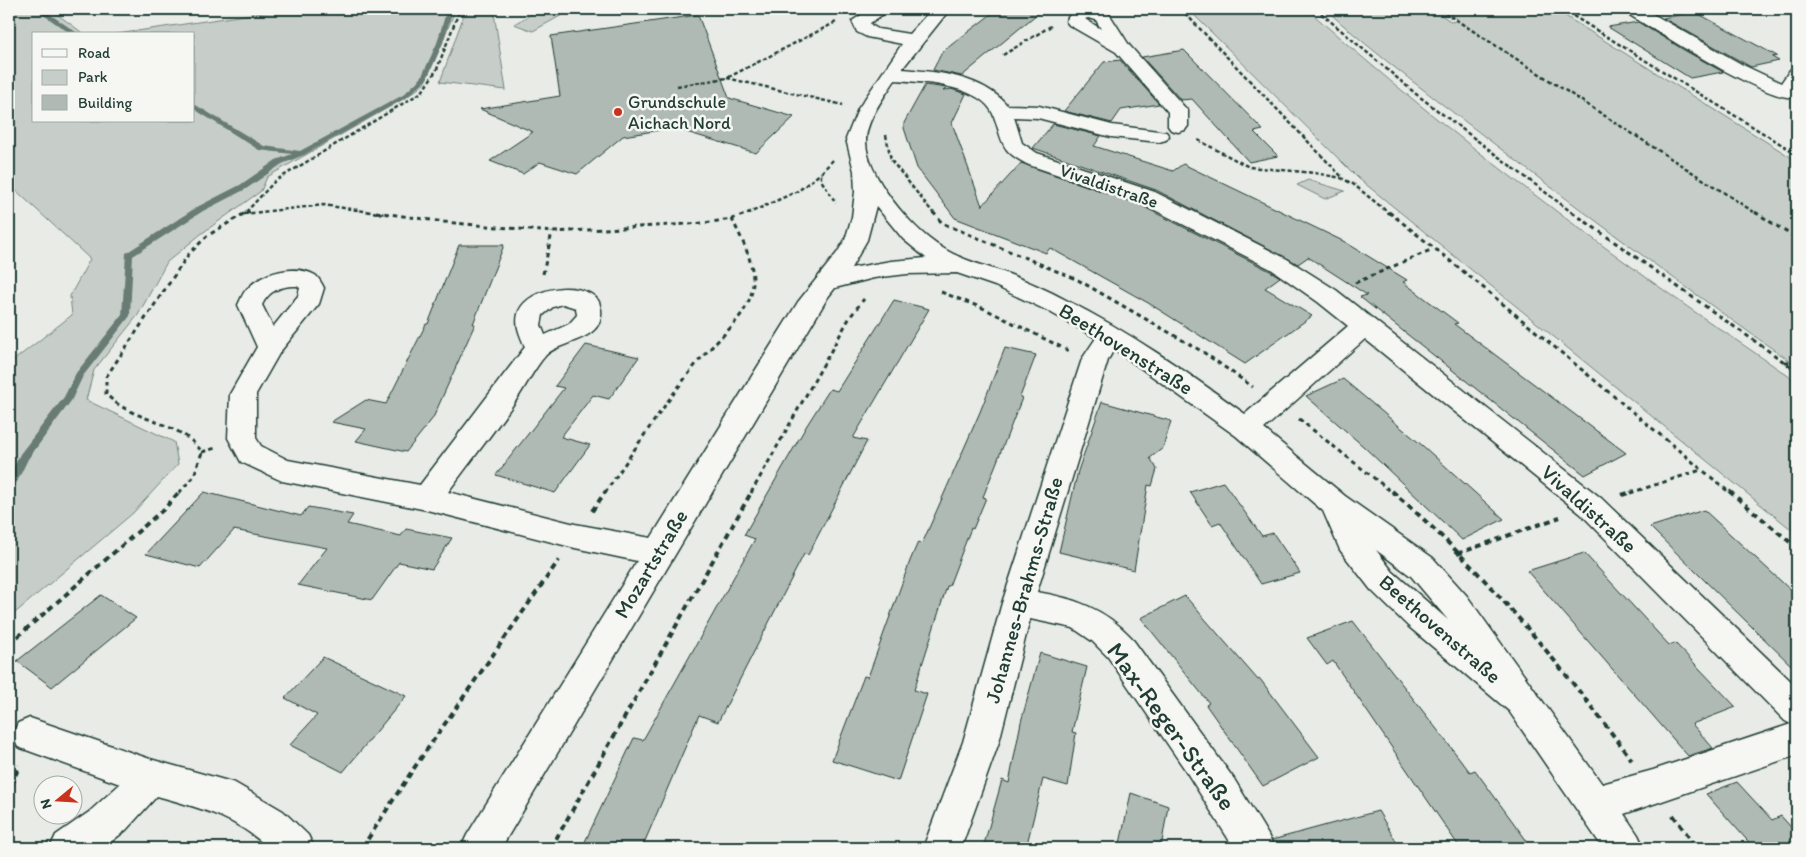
<svg xmlns="http://www.w3.org/2000/svg" width="1806" height="857" font-family="Itim,sans-serif">
<rect width="100%" height="100%" fill="#e9ebe7"/>
<filter id="ink" filterUnits="userSpaceOnUse"><feTurbulence type="fractalNoise" baseFrequency=".02" numOctaves="2"/><feDisplacementMap in="SourceGraphic" scale="10" xChannelSelector="R" yChannelSelector="G"/><feConvolveMatrix kernelMatrix="1 2 1 2 8 2 1 2 1" color-interpolation-filters="sRGB"/></filter>
<g filter="url(#ink)">
<path fill="#c7cec9" stroke="#73867e" d="M9,9H50L84,34H34V121H194V34H117L286,9H456L424,84L407,97L267,177L261,191L201,234L167,262L138,315L94,370L86,400L174,442L178,464L133,513L9,618V364L72,315L70,296L90,259L9,184Z
M466,9H496L494,13L506,90L440,82Z
M530,9H573L533,31L514,24L537,11Z
M1188,9H1307C1415,106 1534,196 1651,281C1699,316 1749,348 1797,382V534L1358,178Z
M1325,9H1432L1452,22L1459,20L1442,9H1554L1797,161V366C1694,294 1593,220 1493,143C1436,99 1378,57 1325,9Z
M1308,180L1345,191L1325,199L1297,185Z"/>
<g fill="none" stroke-linecap="round" stroke-linejoin="round">
<path fill="#687c75" fill-rule="evenodd" d="M35,9H42L79,34H71Z
M447,9H453L443,43L427,79L407,97L304,155L282,164L246,189L203,211L133,256L130,316L83,376L71,401L28,459L13,490L9,491V477L20,454L64,397L76,373L122,315L126,253L197,207L240,185L276,160L292,154L259,150L194,109V104L264,146L300,151L403,95L421,78L437,43Z"/>
</g>
<path fill="#b0bab5" stroke="#1f3d34" d="M998,9H1043L962,76L933,70L942,52Z
M1695,12L1777,56L1772,57L1779,61L1751,67L1663,18Z
M698,15L729,98L794,117L756,153L673,128L623,136L577,174L540,162L523,174L490,161L533,132L480,109L560,96L551,36Z
M1638,22L1684,50L1723,72L1690,78L1608,27Z
M1184,50L1263,130L1254,132L1278,156L1249,162L1192,99L1181,100L1142,57Z
M1120,60L1159,104L1121,110L1112,123L1064,111L1104,62Z
M925,85L947,88L943,91L951,89L966,94L952,123L982,206L1021,163L1138,204L1270,271L1280,277L1265,288L1312,316L1245,364L1150,304L1050,248L1046,253L955,218L917,168L904,128V123Z
M1053,124L1101,136L1094,146L1173,171L1183,164L1345,242L1407,280L1403,282L1458,323L1454,324L1626,453L1585,475L1360,297L1367,295L1308,257L1298,264L1156,190L1033,148Z
M459,245H504L473,324H475L433,418L406,452L356,441L366,429L331,422L366,400L386,404L426,324H428Z
M894,300L929,309L853,438L867,441L808,555L804,554L718,722L699,715L642,848H582L634,738L643,740L755,539L744,535L807,425L830,389L837,391Z
M586,345L639,357L609,399L593,395L561,437L590,445L555,493L496,475L564,388L555,386Z
M1005,348L1036,355L1020,397L1022,398L983,497L986,498L973,529L971,528L949,586H947L914,690L927,694L898,781L832,760L864,676L868,677L910,561L918,542L922,544L980,412Z
M1343,379L1423,446L1504,519L1462,540L1363,446L1306,396Z
M1102,402L1171,421L1163,448L1150,458L1157,469L1152,486L1148,485L1134,570L1059,552L1078,471Z
M1223,482L1262,536L1273,533L1300,573L1261,584L1220,522L1212,525L1190,492Z
M204,492L301,516L308,507L353,515L347,524L401,536L406,529L452,538L432,569L399,562L372,600L298,585L327,548L234,530L200,568L146,554Z
M1704,510L1797,596V671L1650,527Z
M1584,553L1669,645L1675,643L1736,707L1692,724L1713,748L1688,756L1527,571Z
M101,595L136,618L52,687L17,661Z
M1185,596L1258,680L1260,679L1319,757L1263,786L1206,705L1209,703L1141,618Z
M1353,621L1470,772L1475,770L1532,848H1460L1333,661L1327,665L1307,638Z
M1040,653L1087,667L1072,732L1076,733L1068,786L1043,779L1026,848H983L1002,780L1009,783L1021,722Z
M323,657L406,696L343,772L290,745L317,715L285,698Z
M1737,782L1772,820L1781,816L1797,834V848H1754L1706,794Z
M1131,793L1168,806L1161,848H1119Z
M1378,811L1400,848H1276L1272,840Z"/>
<g fill="none" stroke-linecap="round" stroke-linejoin="round">
<defs>
<path id="minor" d="M870,9H891L870,23L871,25L878,29L909,34L932,9H950L902,69C939,72 982,76 1007,105L1039,106L1112,125L1166,132L1169,136L1166,140L1159,142L1111,137L1038,118L1014,117L1022,143L1037,153L1155,192L1287,259L1336,290L1601,498L1797,687V755L1624,814L1638,835L1644,848H1603L1509,711L1408,626L1371,590L1340,550L1323,511L1236,436L1114,349L1108,360L1037,592C1074,598 1105,609 1131,637L1234,779L1268,835L1274,848H1234L1184,768L1108,657L1092,641L1073,628L1030,619L999,742L961,848H923L963,742L1002,603L1082,359L1096,338L1048,311L995,286L957,273L907,274L874,278L835,288L828,297L501,848H461L467,835L637,561L575,548L427,510L282,481L241,462L228,438L230,394L257,347L238,305C241,299 243,292 248,288C263,272 295,264 315,275C319,278 322,284 324,288L319,304L280,352L256,394V438L261,446L288,460L420,485L525,347C520,335 514,324 519,311C530,287 579,280 597,299C600,302 600,306 601,310C604,341 562,340 546,355C534,368 525,388 514,403C493,433 470,462 448,492L575,524L651,538L798,302L837,253L845,240L852,217L855,192L854,171L846,139L858,109L902,44L867,37L857,32L852,21ZM895,80C921,82 981,85 993,114C1004,142 998,150 1029,165L1139,202L1271,269L1318,302L1348,326L1245,414C1188,373 1130,332 1066,300C1049,291 1029,282 1011,275C987,266 962,261 941,247C912,229 866,176 866,141C866,120 884,97 895,80ZM876,206L903,239L926,258L891,261L851,268L867,240ZM297,286L300,288L298,296L273,327L262,305C268,291 282,285 297,286ZM563,304L576,308L577,315L569,324L545,335L541,325L543,315L553,307ZM1365,339L1581,514L1785,721L1791,724L1653,770L1602,784L1467,596L1433,558L1345,496L1264,429ZM1376,550L1411,576L1448,620L1393,572Z
M1083,9L1108,12L1129,45L1188,111V126L1185,130L1178,132L1171,130L1168,126V112L1116,52L1069,25L1066,21L1072,11ZM1088,18L1096,20L1101,29L1085,19Z
M1623,9H1644L1743,65L1781,83L1790,70L1797,68V91L1794,97C1769,103 1654,29 1626,13Z
M30,718L150,759L235,783L283,811L308,835L314,848H268C235,816 199,808 157,796L126,830L103,848H50L56,835L89,812L120,784L18,747L12,735L18,723Z"/>
</defs>
<use href="#minor" stroke="#1f3d34" stroke-width="3"/>
<path stroke="#1f3d34" stroke-width="2.5" stroke-dasharray="4 2.5" stroke-linecap="butt" d="M1043,9L1051,13
M1181,9L1343,178
M1316,9L1416,94L1574,214
M1439,9L1757,214
M1562,9L1797,154
M1003,55L1051,26
M727,78L843,105
M677,86L727,78L836,22
M886,135L891,160L934,214
M1198,140L1249,167L1315,173L1341,178L1353,184L1390,214
M833,160L821,173V180L836,203
M246,212L275,181L422,92L437,69L460,9
M244,214L323,205L385,214
M747,214L798,191L821,173"/>
<path stroke="#1f3d34" stroke-width="3" stroke-dasharray="4.5 4" stroke-linecap="butt" d="M376,212L444,222L552,232L704,223L732,219L751,212
M933,212L942,223L1078,280L1203,352L1253,387
M1389,212L1474,280L1730,493
M1572,212L1797,371
M1755,212L1797,239
M543,274L552,232
M1355,283L1433,249
M941,292L985,309L1069,351
M1785,362H1797
M1299,419L1393,493
M202,452L216,448
M179,493L194,476L202,452C178,419 133,423 106,394V377L188,255L207,236L245,213L250,212
M605,493C635,449 664,404 697,363C715,341 746,319 752,291C757,266 742,240 732,219
M751,493L850,317L864,299
M1630,493L1701,470"/>
<path stroke="#1f3d34" stroke-width="4" stroke-dasharray="6 4.5" stroke-linecap="butt" d="M1392,491C1484,570 1559,663 1632,760
M1729,491L1797,548
M1622,495L1634,491
M592,511L606,491
M1457,554L1560,517
M9,644L165,508L180,491
M9,795L19,765
M1673,815L1697,848
M362,848L412,771L559,560
M551,848L752,491"/>
<use href="#minor" fill="#f6f6f2" fill-rule="evenodd"/>
</g>
</g>
<circle fill="#c8321e" stroke="#f6f6f2" stroke-width="2" cx="618" cy="112" r="5"/>
<g text-anchor="middle" stroke-width="5" stroke-linejoin="round" paint-order="stroke">
<g font-size="18" fill="#1f3d34" stroke="#f6f6f2" text-anchor="start">
<text x="628" y="108">Grundschule<tspan x="628" dy="21">Aichach Nord</tspan></text>
</g>
<g font-size="18" fill="#1f3d34" stroke="#f6f6f2">
<text transform="translate(1109 186) rotate(19)" y="6">Vivaldistraße</text>
</g>
<g font-size="21" fill="#1f3d34" stroke="#f6f6f2">
<text transform="translate(1126 349) rotate(32)" y="7">Beethovenstraße</text>
<text transform="translate(1589 509) rotate(42)" y="7">Vivaldistraße</text>
<text transform="translate(651 564) rotate(-59)" y="7">Mozartstraße</text>
<text transform="translate(1024 590) rotate(-74)" y="7">Johannes-Brahms-Straße</text>
<text transform="translate(1440 629) rotate(41)" y="7">Beethovenstraße</text>
</g>
<g font-size="25" fill="#1f3d34" stroke="#f6f6f2">
<text transform="translate(1172 726) rotate(54)" y="9">Max-Reger-Straße</text>
</g>
</g>
<rect width="1806" height="857" fill="none" stroke="#f6f6f2" stroke-width="30"/>
<rect x="15" y="15" width="1776" height="827" fill="none" stroke="#1f3d34" stroke-width="2" filter="url(#ink)"/>
<rect x="32" y="32" width="162" height="90" fill="#f6f6f2" stroke="#a0aca6"/>
<rect x="42" y="49" width="25" height="8" fill="#f6f6f2" stroke="#a0aca6"/>
<text x="78" y="58" font-size="15" fill="#1f3d34">Road</text>
<rect x="42" y="70" width="25" height="15" fill="#c7cec9" stroke="#a0aca6"/>
<text x="78" y="82" font-size="15" fill="#1f3d34">Park</text>
<rect x="42" y="95" width="25" height="15" fill="#b0bab5" stroke="#a0aca6"/>
<text x="78" y="108" font-size="15" fill="#1f3d34">Building</text>
<g transform="translate(58 800) rotate(252)"><circle r="24" fill="#f6f6f2" stroke="#a0aca6"/>
<path d="M0-4L9 19L0 12L-9 19Z" fill="#c8321e"/>
<text y="-8" font-size="14" font-weight="bold" text-anchor="middle" fill="#1f3d34">N</text>
</g>
</svg>
